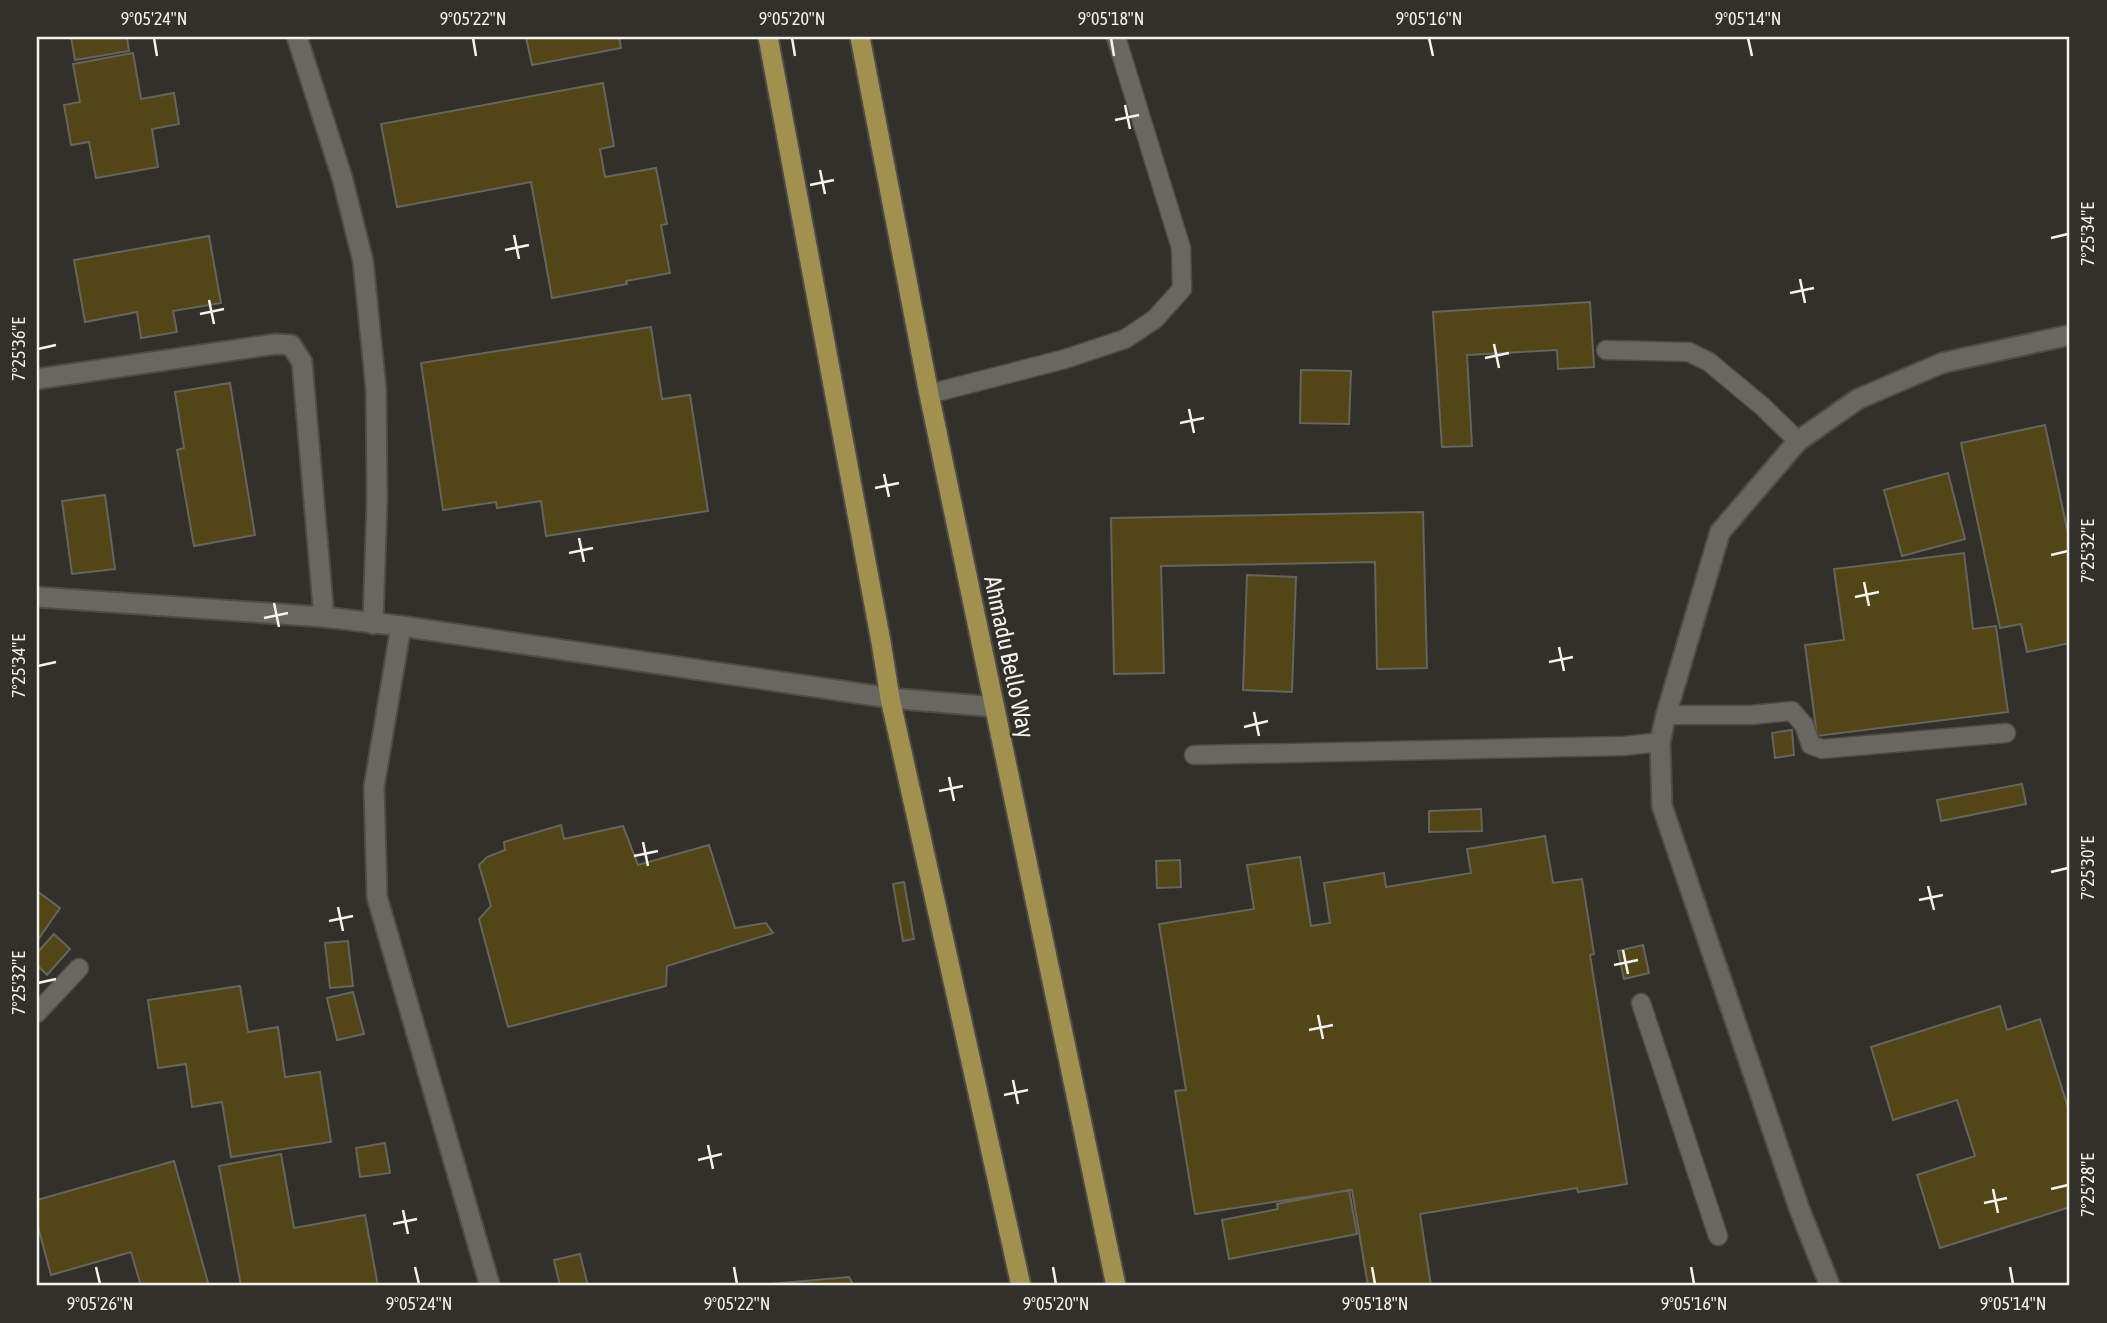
<svg xmlns="http://www.w3.org/2000/svg" width="2107" height="1323" font-family="'Asap Condensed',sans-serif">
<rect width="100%" height="100%" fill="#32302a"/>
<path fill="#524617" stroke="#65645d" stroke-width="2" d="M71,37H127L129,51L75,60Z
M526,37H619L621,48L532,65Z
M133,53L141,99L174,93L179,124L152,129L158,167L96,178L89,142L71,145L64,105L80,102L73,64Z
M603,83L614,146L600,149L605,177L656,168L667,224L661,225L670,273L626,281L627,284L552,298L531,182L397,207L381,124Z
M209,236L221,303L173,311L177,332L141,338L137,312L85,322L74,260Z
M1590,302L1594,367L1558,369L1557,350L1467,355L1472,446L1442,447L1433,312Z
M651,327L662,399L690,395L708,511L546,536L541,501L497,508L496,502L443,510L421,363Z
M1301,370L1351,371L1349,424L1300,423Z
M230,383L255,535L194,546L177,450L184,448L175,392Z
M2045,425L2070,543V643L2027,652L2021,624L2000,628L1961,443Z
M1948,473L1965,539L1902,556L1884,490Z
M105,495L115,569L72,574L62,501Z
M1423,512L1427,668L1377,669L1375,562L1161,566L1164,673L1114,674L1111,518Z
M1964,553L1973,629L1996,626L2008,712L1817,736L1805,645L1844,640L1834,569Z
M1247,575L1296,577L1292,692L1243,690Z
M1792,730L1794,755L1775,758L1772,733Z
M2022,784L2026,804L1941,821L1937,800Z
M1481,809L1482,831L1429,832V811Z
M561,825L564,839L623,826L638,865L709,845L735,928L766,923L773,933L667,966L666,986L508,1027L479,919L491,906L479,865L487,857L505,850L504,842Z
M1545,836L1553,883L1582,879L1594,954L1590,955L1627,1184L1578,1192L1577,1188L1420,1214L1431,1286H1368L1352,1190L1195,1214L1175,1091L1186,1090L1159,924L1254,909L1247,865L1300,857L1311,926L1330,923L1324,883L1384,873L1386,887L1471,873L1467,849Z
M1180,860L1181,887L1157,888L1156,861Z
M904,882L914,939L903,941L893,884Z
M37,891L60,908L37,941Z
M54,934L70,949L47,975L37,965V953Z
M348,941L353,986L330,988L325,943Z
M1643,945L1649,973L1624,979L1618,951Z
M240,986L248,1032L278,1027L285,1077L320,1072L331,1142L231,1157L222,1102L192,1107L186,1064L158,1068L148,1000Z
M353,992L364,1034L337,1040L327,998Z
M2000,1006L2007,1030L2040,1019L2070,1114V1207L1940,1248L1917,1175L1975,1156L1957,1100L1893,1120L1871,1047Z
M385,1143L390,1173L360,1177L356,1148Z
M281,1154L294,1228L365,1215L378,1286H241L219,1166Z
M174,1161L209,1286H141L131,1252L51,1275L37,1223V1200Z
M1349,1190L1357,1234L1229,1259L1222,1220L1278,1209L1277,1204Z
M580,1254L588,1286H560L554,1260Z
M849,1277L854,1286H748Z"/>
<g fill="none" stroke-linecap="round" stroke-linejoin="round">
<defs>
<path id="service" d="M1606,350L1689,352L1709,362L1762,406L1798,441
M929,394L1065,359L1125,339L1155,319L1182,289L1181,248L1116,37
M1666,715H1751L1792,711L1804,725L1811,745L1822,749L2006,733
M1194,755L1624,746L1660,742
M1641,1003L1718,1236
M37,1013L79,968"/>
<path id="minor" d="M297,37L342,177L363,261L376,389L377,500L373,624
M37,379L276,344L291,345L302,362L324,617
M401,626L374,787L377,897L490,1286
M1830,1286L1799,1208L1662,806L1660,742L1666,715L1720,532L1798,441L1858,399L1942,363L2070,335"/>
<path id="tertiary" d="M37,597L324,617L401,626L890,698L995,707"/>
<path id="primary" d="M768,37L881,642L890,698L1021,1286
M860,37L929,394L1116,1286"/>
</defs>
<use href="#service" stroke="#4e4c48" stroke-width="21"/>
<use href="#minor" stroke="#4e4c48" stroke-width="23"/>
<use href="#tertiary" stroke="#4e4c48" stroke-width="23"/>
<use href="#primary" stroke="#4e4c48" stroke-width="23"/>
<use href="#service" stroke="#686760" stroke-width="18"/>
<use href="#minor" stroke="#686760" stroke-width="19"/>
<use href="#tertiary" stroke="#686760" stroke-width="19"/>
<use href="#primary" stroke="#a2914e" stroke-width="19"/>
</g>
<path fill="none" stroke="#f3f2ee" stroke-width="2.5" d="M154,38L157,56M473,38L476,56M792,38L795,56M1111,38L1114,56M1429,38L1433,56M1748,38L1752,56M1125,105L1130,129M1115,120L1139,115M820,170L825,194M810,185L834,180M514,235L519,259M2051,238L2068,234M505,250L529,245M1800,279L1805,303M1790,293L1814,288M209,300L214,324M200,314L224,309M1494,344L1499,368M38,349L56,345M1485,358L1509,353M1189,409L1194,433M1180,423L1204,418M884,474L889,497M875,488L899,483M579,538L584,562M569,553L593,548M2051,555L2068,551M1864,582L1869,606M1855,597L1879,592M274,603L279,627M264,618L288,613M1559,647L1564,671M1549,662L1573,657M38,666L56,662M1254,712L1259,736M1244,727L1268,721M949,777L954,801M939,791L963,786M643,842L648,866M634,856L658,851M2051,872L2068,868M1928,886L1934,910M1919,900L1943,895M338,907L343,931M329,921L353,916M1623,950L1628,974M1614,965L1638,960M38,983L56,979M1318,1015L1323,1039M1309,1030L1333,1025M1013,1080L1018,1104M1004,1095L1028,1090M708,1145L713,1169M698,1160L722,1154M1993,1189L1998,1213M2051,1189L2068,1185M1984,1203L2007,1198M403,1210L408,1234M393,1224L417,1219M96,1267L100,1284M415,1267L419,1284M734,1267L737,1284M1053,1267L1056,1284M1372,1267L1375,1284M1691,1267L1694,1284M2010,1267L2013,1284"/>
<g text-anchor="middle" stroke-width="5" stroke-linejoin="round" paint-order="stroke">
<g font-size="24" fill="#f3f2ee" stroke="#32302a">
<text transform="translate(1009 657) rotate(78)" y="8">Ahmadu Bello Way</text>
</g>
</g>
<rect width="2107" height="1323" fill="none" stroke="#32302a" stroke-width="77"/>
<rect x="38" y="38" width="2030" height="1246" fill="none" stroke="#f3f2ee" stroke-width="2.5"/>
<g font-size="18" text-anchor="middle" fill="#f3f2ee">
<text x="154" y="25">9°05'24"N</text>
<text x="473" y="25">9°05'22"N</text>
<text x="792" y="25">9°05'20"N</text>
<text x="1111" y="25">9°05'18"N</text>
<text x="1429" y="25">9°05'16"N</text>
<text x="1748" y="25">9°05'14"N</text>
<text transform="translate(2088 234) rotate(-90)" y="6">7°25'34"E</text>
<text transform="translate(19 349) rotate(-90)" y="6">7°25'36"E</text>
<text transform="translate(2088 551) rotate(-90)" y="6">7°25'32"E</text>
<text transform="translate(19 666) rotate(-90)" y="6">7°25'34"E</text>
<text transform="translate(2088 868) rotate(-90)" y="6">7°25'30"E</text>
<text transform="translate(19 983) rotate(-90)" y="6">7°25'32"E</text>
<text transform="translate(2088 1185) rotate(-90)" y="6">7°25'28"E</text>
<text x="100" y="1310">9°05'26"N</text>
<text x="419" y="1310">9°05'24"N</text>
<text x="737" y="1310">9°05'22"N</text>
<text x="1056" y="1310">9°05'20"N</text>
<text x="1375" y="1310">9°05'18"N</text>
<text x="1694" y="1310">9°05'16"N</text>
<text x="2013" y="1310">9°05'14"N</text>
</g>
</svg>
